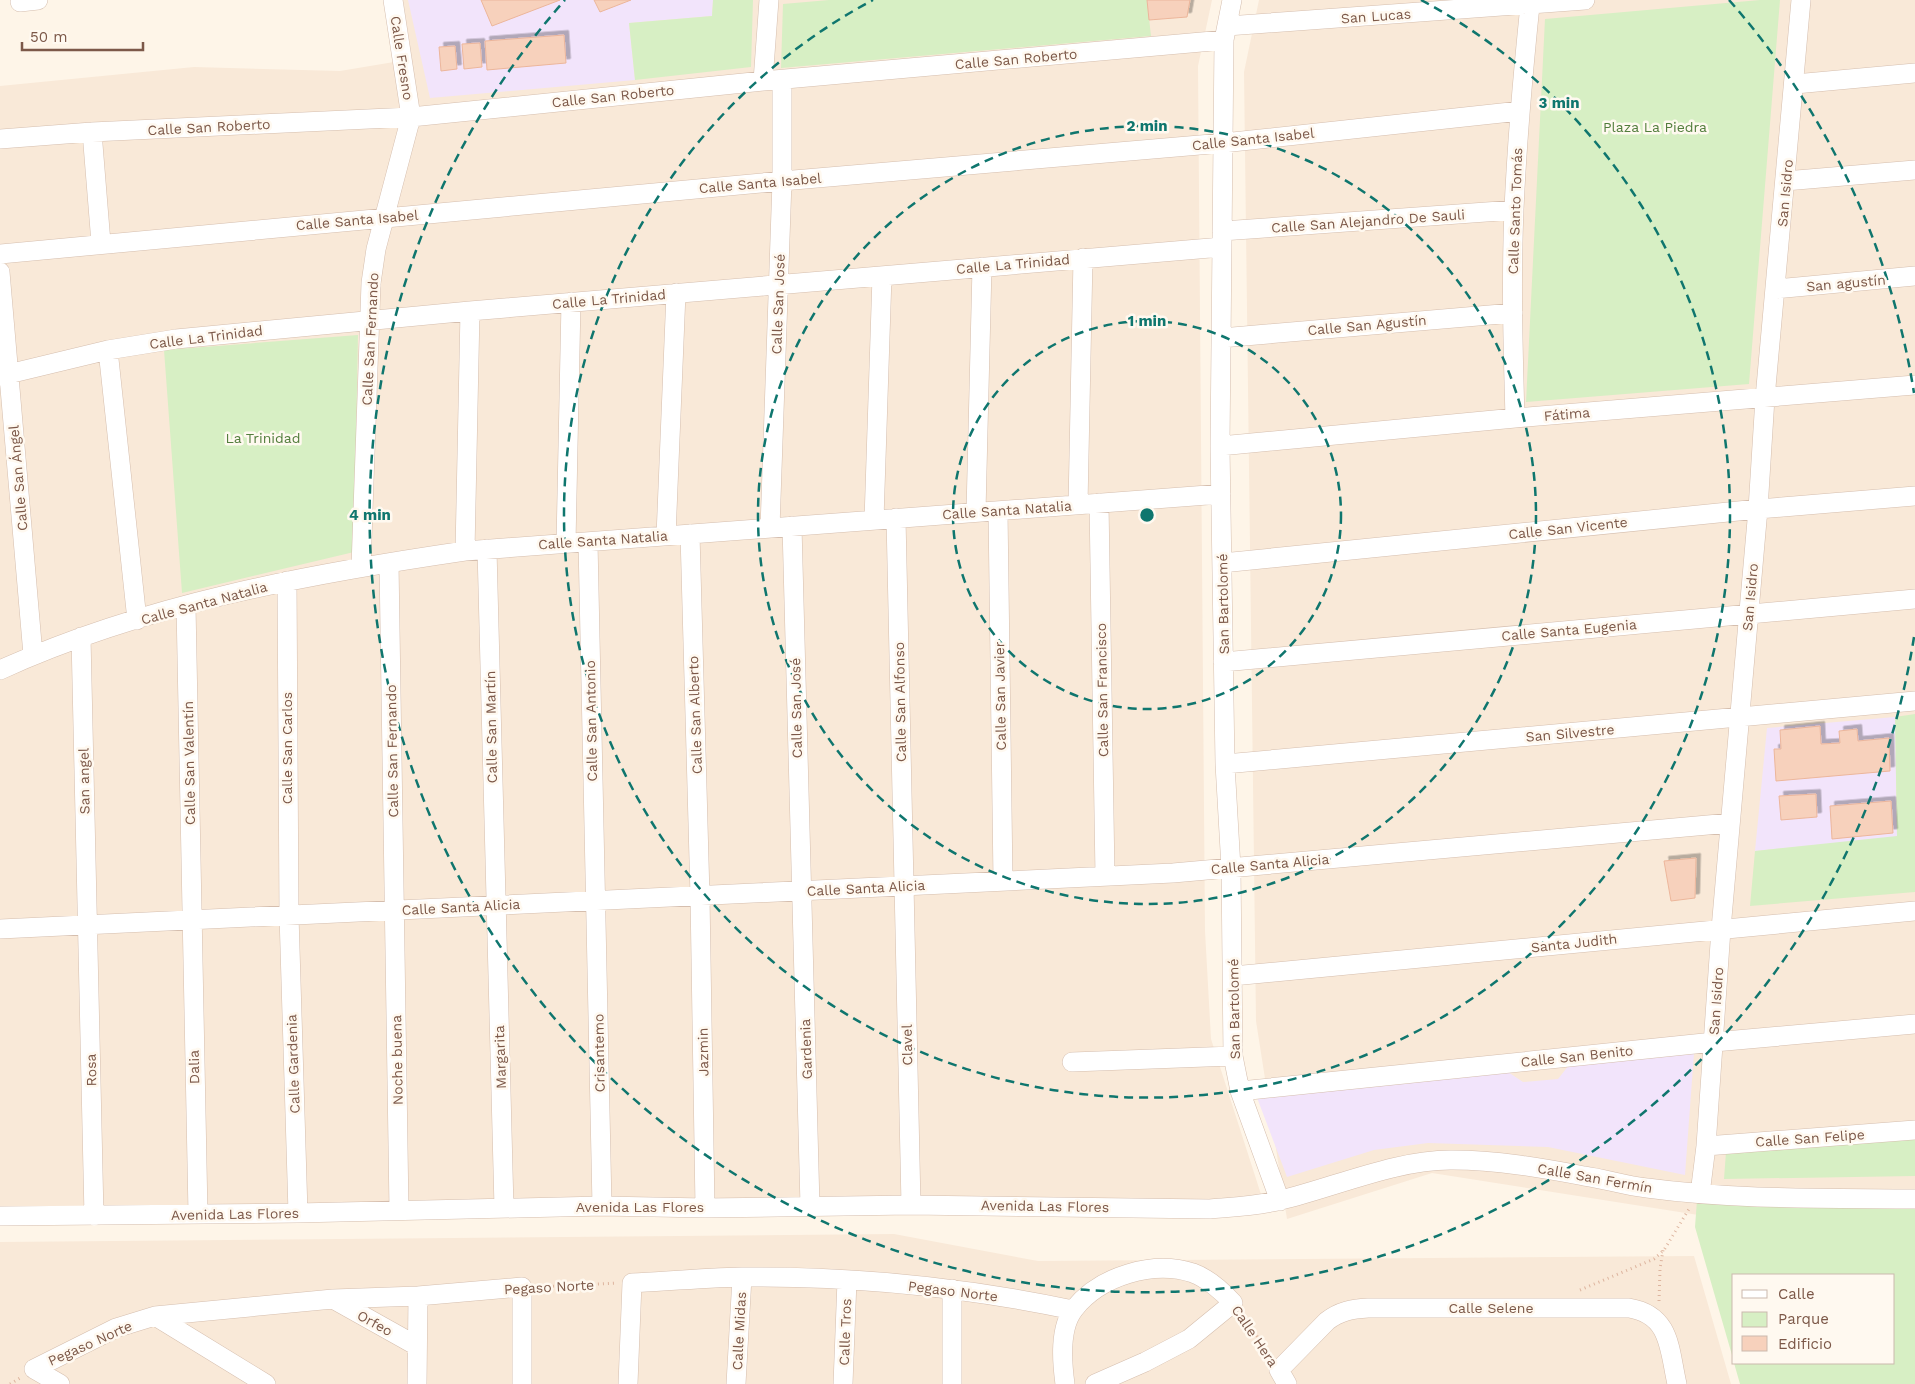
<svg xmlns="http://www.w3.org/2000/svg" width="1915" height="1384" font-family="'Work Sans',sans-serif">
<defs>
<filter id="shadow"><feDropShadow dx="4.5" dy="-4.5" stdDeviation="0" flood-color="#0004"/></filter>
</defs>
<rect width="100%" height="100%" fill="#fef5e8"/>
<path fill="#f9e9d8" d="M403,0H1212L1198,66L1205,931L1211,1039L1267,1213L0,1220V86L194,67L340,71L412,59Z
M1259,0H1915V1216L1730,1220L1432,1173L1287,1219L1256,1021L1244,72Z
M894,1234L1038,1261L1694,1256L1731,1384H0V1242Z"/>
<path fill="#f2e4fb" d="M408,0H713L712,16L629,23L635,80L430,98Z
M1895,717L1897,837L1755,851L1767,728Z
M1694,1053L1685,1175L1548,1147L1428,1143L1374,1150L1287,1177L1256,1095L1505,1070L1523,1082L1558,1079L1569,1065Z"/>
<path fill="#d7efc4" d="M713,0H753L751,67L635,80L629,23L712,16Z
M829,0H1147L1151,36L781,68L783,4Z
M1760,0H1780L1749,384L1526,402L1545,19Z
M358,335L354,552L182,593L164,350Z
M1915,714V892L1750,906L1755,851L1897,836L1895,717Z
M1915,1136V1176L1724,1179L1726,1152Z
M1697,1200L1915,1202V1384H1740L1734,1363H1894V1275H1734V1362L1695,1227Z"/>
<path fill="#f7d1bc" stroke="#ecb69b" filter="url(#shadow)" d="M481,0H560L492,26Z
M594,0H631L600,12Z
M1147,0H1190L1187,17L1149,20Z
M564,35L566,63L487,70L485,41Z
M480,43L482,67L464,69L462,44Z
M455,46L457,69L441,71L439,47Z
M1820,726L1821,744L1840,743L1839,731L1857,729L1858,741L1889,738L1890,771L1776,781L1774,749H1781L1780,730Z
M1816,794L1817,817L1781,820L1779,796Z
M1891,801L1893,833L1832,839L1830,806Z
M1696,858L1695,898L1671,901L1664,861Z"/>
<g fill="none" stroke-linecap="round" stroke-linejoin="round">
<defs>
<path id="street" d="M1232,0L1224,40L1220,446L1225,764L1231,868L1233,1056L1240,1091L1280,1201
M20,2L38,0
M1227,26L1585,0
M763,81L769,0
M1795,84L1915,73
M92,132L101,243
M0,139L92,132L411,117L763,81L1224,40
M1785,181L1915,170
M1222,231L1514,210
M0,254L782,181L1223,143L1520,111
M0,272L33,655
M1776,289L1915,276
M1221,338L1513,313
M108,350L137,620
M0,376L108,350L176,339L470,311L1222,247
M1515,418C1513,349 1511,279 1514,209C1517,141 1523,73 1530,5
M1220,446L1515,418L1915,385
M1099,503L1105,876
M1078,505L1083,258
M998,511L1003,881
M976,512L982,267
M896,518L911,1205
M874,520L882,276
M792,526L810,1206
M770,528L782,181V80
M690,534L700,896L705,1208
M666,536L676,293
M588,542L602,1206
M566,543L571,302
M487,549L504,1208
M465,551L470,311
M389,563L399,1210
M1222,563L1758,509L1915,496
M361,567L371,283L376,249L411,117L393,0
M287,581L289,915L298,1213
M186,606L198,1214
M81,637L94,1216
M1223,662L1915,599
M0,670C145,604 308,574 465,551L1221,494
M1225,764L1915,701
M0,929L1173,873L1730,823
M1233,976L1915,911
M1072,1062L1233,1056
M1240,1091L1714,1042L1915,1024
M1706,1146L1915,1130
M1700,1194L1706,1146L1721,929L1758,509L1765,398L1801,0
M0,1216L298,1213L602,1206L705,1208L911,1205L1210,1209C1234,1207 1258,1206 1281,1200C1335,1187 1398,1159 1453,1160C1496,1160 1542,1168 1584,1176C1605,1179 1626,1186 1647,1188C1736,1200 1826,1198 1915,1199
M952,1289V1384
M333,1299L417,1346
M155,1316L266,1384
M34,1369L116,1328L155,1316L333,1299L418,1296L522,1287V1384
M34,1369L60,1384
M417,1384L418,1296
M628,1384L632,1283C668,1281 705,1278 742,1277C853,1276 964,1287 1073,1310
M736,1384L742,1277
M843,1384L847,1280
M1065,1384C1062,1362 1059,1328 1074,1309C1100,1276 1153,1260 1193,1273C1207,1278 1223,1292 1233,1303L1189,1339L1145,1362L1095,1384
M1287,1384L1279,1370L1327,1321C1340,1311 1352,1309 1368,1308H1629C1671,1315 1669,1349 1677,1384"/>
</defs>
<use href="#street" stroke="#d5beae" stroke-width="20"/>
<path stroke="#ddb49e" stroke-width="3" stroke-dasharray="1 4" stroke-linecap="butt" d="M538,1287L617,1283
M1580,1290L1654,1259L1664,1250L1689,1209
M1659,1301L1660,1269L1663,1250
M1243,1315L1270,1356
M10,1384L20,1378"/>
<use href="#street" stroke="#fff" stroke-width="19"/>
</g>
<g fill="none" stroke="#0f766e" stroke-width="2.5" stroke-dasharray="9 6">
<circle cx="1147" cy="515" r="194"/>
<circle cx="1147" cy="515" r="389"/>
<path d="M1421 0A583 583 0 1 1 873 0"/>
<path d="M1914 637A777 777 0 1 1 565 0M1729 0A777 777 0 0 1 1914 393"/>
</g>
<g text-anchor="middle" stroke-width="5" stroke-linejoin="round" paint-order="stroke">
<g font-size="14" fill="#7c5848" stroke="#fff9f0">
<text transform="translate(1376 16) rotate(-4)" y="5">San Lucas</text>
<text transform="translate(402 58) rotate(81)" y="5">Calle Fresno</text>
<text transform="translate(1016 59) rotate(-5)" y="5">Calle San Roberto</text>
<text transform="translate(613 96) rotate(-6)" y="5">Calle San Roberto</text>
<text transform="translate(209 127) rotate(-3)" y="5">Calle San Roberto</text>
<text transform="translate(1253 139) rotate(-6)" y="5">Calle Santa Isabel</text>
<text transform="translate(760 183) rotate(-5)" y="5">Calle Santa Isabel</text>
<text transform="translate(1785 193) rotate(-85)" y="5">San Isidro</text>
<text transform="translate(1515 211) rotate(-88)" y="5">Calle Santo Tomás</text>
<text transform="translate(357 220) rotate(-5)" y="5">Calle Santa Isabel</text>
<text transform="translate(1368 221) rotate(-4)" y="5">Calle San Alejandro De Sauli</text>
<text transform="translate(1013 264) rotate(-5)" y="5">Calle La Trinidad</text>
<text transform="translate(1846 283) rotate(-5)" y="5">San agustín</text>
<text transform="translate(609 299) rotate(-5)" y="5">Calle La Trinidad</text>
<text transform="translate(778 304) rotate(-88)" y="5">Calle San José</text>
<text transform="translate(1367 325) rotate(-5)" y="5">Calle San Agustín</text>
<text transform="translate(206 337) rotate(-7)" y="5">Calle La Trinidad</text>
<text transform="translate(370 339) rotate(-87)" y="5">Calle San Fernando</text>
<text transform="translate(1567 414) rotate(-5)" y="5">Fátima</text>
<text transform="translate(18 478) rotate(-95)" y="5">Calle San Ángel</text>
<text transform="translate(1007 510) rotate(-4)" y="5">Calle Santa Natalia</text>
<text transform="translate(1568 528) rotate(-6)" y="5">Calle San Vicente</text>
<text transform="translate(603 540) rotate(-4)" y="5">Calle Santa Natalia</text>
<text transform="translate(1750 597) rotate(-85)" y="5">San Isidro</text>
<text transform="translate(204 603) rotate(-15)" y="5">Calle Santa Natalia</text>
<text transform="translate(1223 604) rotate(-91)" y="5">San Bartolomé</text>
<text transform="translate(1569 630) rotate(-5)" y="5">Calle Santa Eugenia</text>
<text transform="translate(1102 690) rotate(-91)" y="5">Calle San Francisco</text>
<text transform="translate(1000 696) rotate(-91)" y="5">Calle San Javier</text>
<text transform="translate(900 702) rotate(-91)" y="5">Calle San Alfonso</text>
<text transform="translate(796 708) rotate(-91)" y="5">Calle San José</text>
<text transform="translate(695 715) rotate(-92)" y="5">Calle San Alberto</text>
<text transform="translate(591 721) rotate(-91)" y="5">Calle San Antonio</text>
<text transform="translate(491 727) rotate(-91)" y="5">Calle San Martín</text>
<text transform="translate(1570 733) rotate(-5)" y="5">San Silvestre</text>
<text transform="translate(287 748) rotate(-90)" y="5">Calle San Carlos</text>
<text transform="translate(392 751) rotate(-91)" y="5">Calle San Fernando</text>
<text transform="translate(189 763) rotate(-91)" y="5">Calle San Valentín</text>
<text transform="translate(84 781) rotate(-91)" y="5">San angel</text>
<text transform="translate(1270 864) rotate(-5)" y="5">Calle Santa Alicia</text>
<text transform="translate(866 888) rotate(-3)" y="5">Calle Santa Alicia</text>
<text transform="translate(461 907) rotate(-3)" y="5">Calle Santa Alicia</text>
<text transform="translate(1574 943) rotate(-6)" y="5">Santa Judith</text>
<text transform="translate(1716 1001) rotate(-86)" y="5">San Isidro</text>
<text transform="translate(1234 1009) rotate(-91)" y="5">San Bartolomé</text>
<text transform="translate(907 1045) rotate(-91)" y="5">Clavel</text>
<text transform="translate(806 1049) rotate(-92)" y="5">Gardenia</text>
<text transform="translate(703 1052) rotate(-91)" y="5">Jazmin</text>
<text transform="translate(599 1053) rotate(-91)" y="5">Crisantemo</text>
<text transform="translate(1577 1056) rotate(-6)" y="5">Calle San Benito</text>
<text transform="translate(500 1057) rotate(-92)" y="5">Margarita</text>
<text transform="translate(397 1060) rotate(-91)" y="5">Noche buena</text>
<text transform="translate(293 1064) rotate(-92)" y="5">Calle Gardenia</text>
<text transform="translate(194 1067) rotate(-91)" y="5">Dalia</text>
<text transform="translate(91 1070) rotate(-91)" y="5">Rosa</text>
<text transform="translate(1810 1138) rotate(-4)" y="5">Calle San Felipe</text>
<text transform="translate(1595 1178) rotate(10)" y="5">Calle San Fermín</text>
<text transform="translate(1045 1206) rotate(1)" y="5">Avenida Las Flores</text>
<text x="640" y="1212">Avenida Las Flores</text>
<text transform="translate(235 1214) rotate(-1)" y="5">Avenida Las Flores</text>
<text transform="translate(549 1287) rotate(-3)" y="5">Pegaso Norte</text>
<text transform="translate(953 1291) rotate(7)" y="5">Pegaso Norte</text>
<text x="1491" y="1313">Calle Selene</text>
<text transform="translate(375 1323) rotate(29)" y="5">Orfeo</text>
<text transform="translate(739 1331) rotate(-87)" y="5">Calle Midas</text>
<text transform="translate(845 1332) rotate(-88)" y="5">Calle Tros</text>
<text transform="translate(1255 1336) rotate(56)" y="5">Calle Hera</text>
<text transform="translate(90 1343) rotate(-24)" y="5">Pegaso Norte</text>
</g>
<g font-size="14" fill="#527d3c" stroke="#fff9f0">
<text x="1655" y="132">Plaza La Piedra</text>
<text x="263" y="443">La Trinidad</text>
</g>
</g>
<circle cx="1147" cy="515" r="8" fill="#0f766e" stroke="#fff9f0" stroke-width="2.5"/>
<g font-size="15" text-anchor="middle" font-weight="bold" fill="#0f766e" stroke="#fff9f0" stroke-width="5" stroke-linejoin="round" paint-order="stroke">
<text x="1559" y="108">3 min</text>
<text x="1147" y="131">2 min</text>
<text x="1147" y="326">1 min</text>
<text x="370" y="520">4 min</text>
</g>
<rect x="1732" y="1274" width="162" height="90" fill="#fff9f0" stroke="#cbb9ad"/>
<rect x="1742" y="1290" width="25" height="8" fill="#ffffff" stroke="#cbb9ad"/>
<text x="1778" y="1299" font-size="15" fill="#7c5848">Calle</text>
<rect x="1742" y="1312" width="25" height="15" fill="#d7efc4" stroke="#cbb9ad"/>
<text x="1778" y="1324" font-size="15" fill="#7c5848">Parque</text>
<rect x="1742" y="1336" width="25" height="15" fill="#f7d1bc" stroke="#cbb9ad"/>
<text x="1778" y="1349" font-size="15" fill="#7c5848">Edificio</text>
<path d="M22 42v8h121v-8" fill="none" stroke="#7c5848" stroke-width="2.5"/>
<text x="30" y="42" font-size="15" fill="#7c5848" stroke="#fff9f0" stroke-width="4" paint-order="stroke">50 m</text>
</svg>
